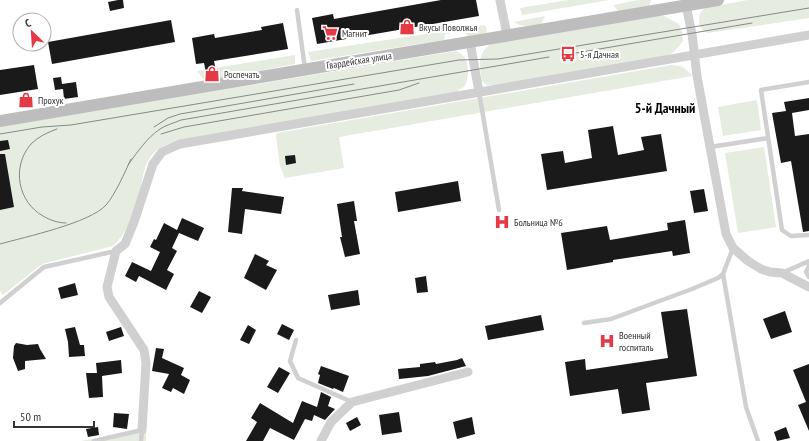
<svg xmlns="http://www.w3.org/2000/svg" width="809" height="441" font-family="'PT Sans Narrow',sans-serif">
<rect width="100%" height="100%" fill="#fff"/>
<path fill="#e6ecdf" d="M568,0H609L522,15L520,8Z
M639,0H651L649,6L618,11L613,5Z
M748,0H809V18L708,33C697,30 696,14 705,8Z
M662,15L679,24L682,32L683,41L674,52L664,57L497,86L487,85L482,81C480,66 476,54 491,44Z
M545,16L541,24C530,26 524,28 514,22Z
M484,25L487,28L486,33L468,36L463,31L445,34L444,40L311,61L308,52Z
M456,51C470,56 470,74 465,86L456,92L180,140C172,143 164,145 157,150C140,163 143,190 136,208C131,221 123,237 113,246L42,264L3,295L0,291V127Z
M295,55V64L205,81L197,71Z
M671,65C681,65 686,68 692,76L339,137L344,168L285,178L280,166L276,136L277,133Z
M757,100L761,130L723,136L718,107Z
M764,147L776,227L738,233L725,153Z
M146,429V441H81Z"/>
<path fill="#1a1a1a" d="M118,0H123L124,8L110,11L108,2Z
M441,0H476L479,16L317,44L312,18L333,14L334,19Z
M171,20L175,42L52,64L48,42Z
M283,23L288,49L214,61L217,76L207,78L204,63L196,64L192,38L214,34L215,38L262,30L261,27Z
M34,65L38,89L0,95V70Z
M61,77L62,84L76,82L78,97L64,99L63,89L55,90L53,78Z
M809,98V110L792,113L795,136L809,134V231L803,232L791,161L781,163L772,113L786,111L784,102Z
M613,126L618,155L644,150L641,137L661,134L667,171L547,190L541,154L563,151L565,163L592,158L588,130Z
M8,140L10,149L0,151V141Z
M0,154H5L14,207L0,210Z
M295,155L296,163L286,165L285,156Z
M458,181L461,201L398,212L395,192Z
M232,188H243L242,191L284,197L281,214L245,209L242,234L228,232Z
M704,189L708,211L694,213L690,191Z
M354,201L357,221H354L360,254L345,257L340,237H342L337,204Z
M182,218L204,228L198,241L179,233L172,248L177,251L167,270L174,274L166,290L139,276L136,282L125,276L132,262L151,271L160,252L150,247L154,239L156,240L164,223L177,230Z
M685,220L690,253L673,256L672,251L613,260V262L567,270L561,233L607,226L610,240L668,230L667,223Z
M255,254L269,261L266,265L277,270L266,290L244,278Z
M426,276L428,292L417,293L415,278Z
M75,283L78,295L61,299L58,288Z
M358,290L360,305L331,310L328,295Z
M199,291L211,297L202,313L190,307Z
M687,309L697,376L646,383L650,410L622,414L618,389L570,396L565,362L585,359L586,370L668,358L661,312Z
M785,311L792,332L771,339L763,319Z
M541,315L544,330L488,340L485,326Z
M282,324L294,330L289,340L277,334Z
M248,325L256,330L249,344L240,340Z
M75,327L80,345H84L85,356L69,357L68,342L65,329Z
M121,327L124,336L109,341L106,332Z
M16,343L27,345L38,344L40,349L46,359L25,361V369L18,371L13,358L14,346Z
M156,348L164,349L162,358L184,368L181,375L190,380L184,394L173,388L171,392L162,388L169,374L152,371Z
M462,358L466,366L428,376L399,379L398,369L420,367V364L435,362L436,364L457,360Z
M121,360L122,373L102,376L103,397L89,398L86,373H97L96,363Z
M809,364V431L798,405L806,402L793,370Z
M321,366L349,376L343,392L334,388L333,389L318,383L320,375L318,374Z
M279,367L290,373L278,393L267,387Z
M321,392L331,397L328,406L335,409L325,420L314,415L312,421L305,419L294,440L270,428L263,441H246L257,422L251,418L260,403L293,423L302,401L317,407Z
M399,412L402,432L382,435L379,415Z
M114,413L129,414L127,429L113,427Z
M357,417L361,425L350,431L346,423Z
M472,417L475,434L457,439L453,422Z
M98,427L99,435L88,437L86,429Z
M786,427L790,438L777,441L774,432Z"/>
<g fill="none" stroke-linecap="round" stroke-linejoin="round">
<path stroke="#d0d0d0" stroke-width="4.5" d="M297,10L305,69
M809,82L761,90L782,230L791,236L809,235
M479,92L499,210
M710,147L768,138
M733,248L723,274L746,407L758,441
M809,266L806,272L809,277
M782,273L809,261
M0,303L44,267L116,251
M584,323L611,319L692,289L718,278L723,274
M296,340L290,361L298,378L352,402
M94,441L142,430L141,441"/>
<path stroke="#d0d0d0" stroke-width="9" d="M500,0L507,35
M686,5L692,34L697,76L726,234L733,248L748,261L761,269L770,272L782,273L809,287
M470,42L479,92
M142,430L146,363L144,350L109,297L107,287L116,251L125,244L134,222L153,164L162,152L180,144L809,35
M321,441L331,422L352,402L468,372"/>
<path stroke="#bdbdbd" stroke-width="12" d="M0,121L718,0"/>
<path stroke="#888" stroke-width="1" d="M570,54L752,23
M154,127L168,118L180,114L354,84
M57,129C48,132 38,137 31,144C11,167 18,202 43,216C50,220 58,223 66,223
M0,134L42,127L71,125L459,60L498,59L809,8
M161,134L184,127L399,90L419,83
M128,165C138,151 147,138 160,129C166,125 174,123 181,120L549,57
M0,244C25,237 90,223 106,205C115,195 125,172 131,159"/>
</g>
<defs>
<symbol id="shop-bare" viewBox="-9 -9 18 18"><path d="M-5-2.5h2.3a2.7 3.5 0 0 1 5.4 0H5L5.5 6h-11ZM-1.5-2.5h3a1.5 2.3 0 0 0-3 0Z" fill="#e63946" stroke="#fff" stroke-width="2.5" paint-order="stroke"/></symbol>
<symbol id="supermarket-bare" viewBox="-9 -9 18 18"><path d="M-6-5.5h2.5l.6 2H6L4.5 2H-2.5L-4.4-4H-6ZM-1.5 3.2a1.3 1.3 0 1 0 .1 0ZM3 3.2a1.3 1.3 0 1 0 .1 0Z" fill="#e63946" stroke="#fff" stroke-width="2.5" paint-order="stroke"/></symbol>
<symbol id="bus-bare" viewBox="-9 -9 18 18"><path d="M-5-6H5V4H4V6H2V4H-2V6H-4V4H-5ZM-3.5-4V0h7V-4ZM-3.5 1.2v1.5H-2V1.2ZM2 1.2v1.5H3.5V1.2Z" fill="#e63946" stroke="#fff" stroke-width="2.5" paint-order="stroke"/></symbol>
<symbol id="hospital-bare" viewBox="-9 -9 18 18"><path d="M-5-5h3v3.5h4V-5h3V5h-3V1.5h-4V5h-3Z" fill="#e63946" stroke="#fff" stroke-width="2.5" paint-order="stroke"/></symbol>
</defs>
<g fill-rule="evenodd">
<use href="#shop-bare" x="396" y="16" width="22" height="22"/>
<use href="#supermarket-bare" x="319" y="22" width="22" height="22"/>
<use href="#bus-bare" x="557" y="43" width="22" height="22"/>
<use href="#shop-bare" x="201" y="63" width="22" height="22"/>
<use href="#shop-bare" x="15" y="89" width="22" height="22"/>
<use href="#hospital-bare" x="491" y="211" width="22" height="22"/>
<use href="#hospital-bare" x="596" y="330" width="22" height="22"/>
</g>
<g text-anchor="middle" stroke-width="4" stroke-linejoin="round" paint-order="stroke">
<g font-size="10" fill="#333" stroke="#fff" text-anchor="start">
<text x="419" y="31">Вкусы Поволжья</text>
<text x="342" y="37">Магнит</text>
<text x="580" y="58">5-я Дачная</text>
<text x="224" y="78">Роспечать</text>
<text x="38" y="104">Прохук</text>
<text x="514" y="226">Больница №6</text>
<text x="619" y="339">Военный<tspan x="619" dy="12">госпиталь</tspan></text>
</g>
<g font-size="10" fill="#333" stroke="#fff">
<text transform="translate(359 60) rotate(-9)" y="4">Гвардейская улица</text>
</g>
<g font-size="14" font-weight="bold" fill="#000" stroke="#fff">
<text x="665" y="113">5-й Дачный</text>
</g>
</g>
<g transform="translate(32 32) rotate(335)"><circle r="19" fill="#ffffff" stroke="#adadad"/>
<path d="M0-3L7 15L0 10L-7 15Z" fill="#e63946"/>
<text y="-6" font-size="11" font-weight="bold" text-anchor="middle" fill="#333333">С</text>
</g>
<path d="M14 421v6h80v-6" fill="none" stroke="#333333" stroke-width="2"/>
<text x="20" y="421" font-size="12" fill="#333333" stroke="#ffffff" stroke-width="3" paint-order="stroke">50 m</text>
</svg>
